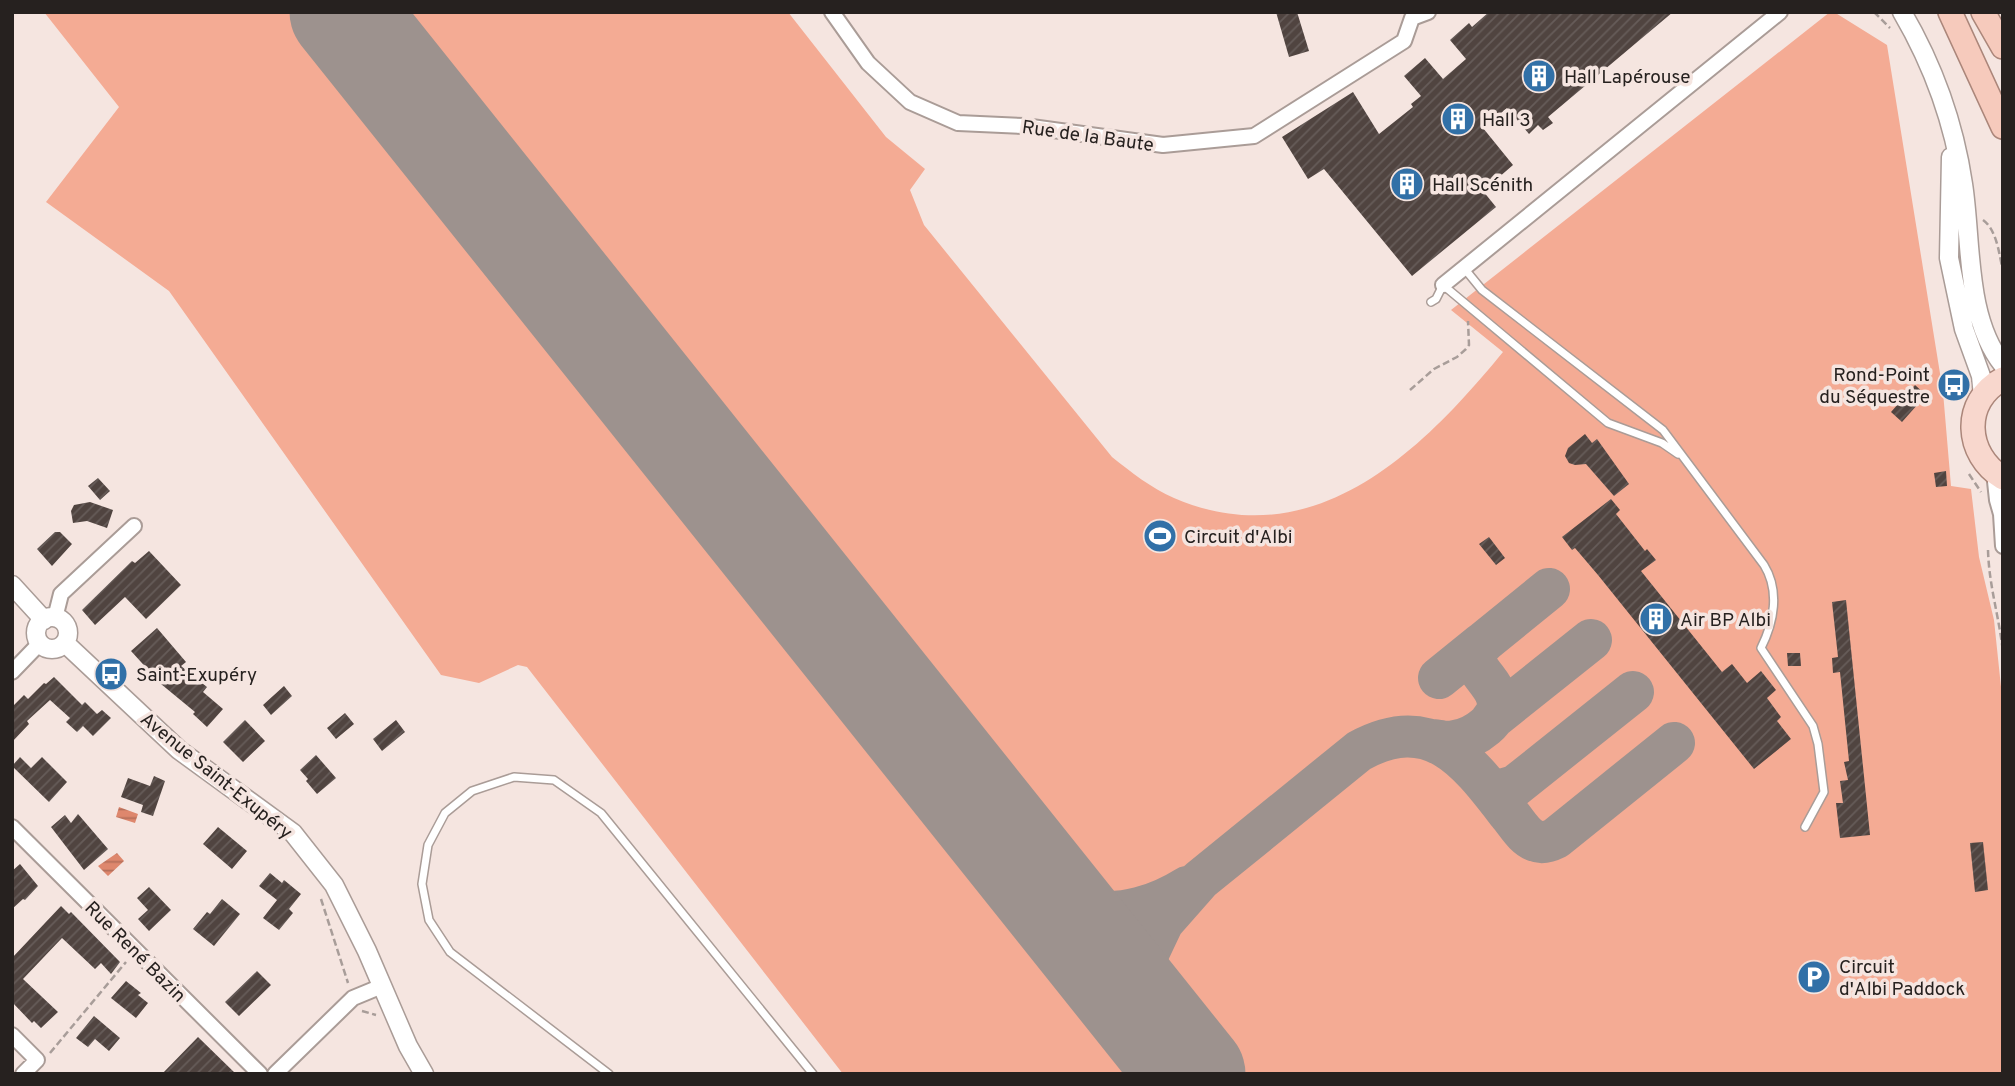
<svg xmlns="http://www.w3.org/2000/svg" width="2015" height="1086" font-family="Overpass,sans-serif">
<defs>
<pattern id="water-rules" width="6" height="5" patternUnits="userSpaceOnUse" patternTransform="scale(1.75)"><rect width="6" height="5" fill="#de876d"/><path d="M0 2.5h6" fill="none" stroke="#b46e59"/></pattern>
<pattern id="building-hatch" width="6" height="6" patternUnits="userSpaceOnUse" patternTransform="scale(1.75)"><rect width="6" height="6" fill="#504440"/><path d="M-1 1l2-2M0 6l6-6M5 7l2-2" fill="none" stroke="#665c59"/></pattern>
</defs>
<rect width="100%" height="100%" fill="#f5e5e0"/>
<path fill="#f4ab94" d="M44,12H788L886,137L925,169L910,190L924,225L1112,457C1131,472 1151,488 1174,498C1314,558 1422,451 1503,352L1451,310L1830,12H1834L1887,45L1943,392L1951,486L1971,489L1979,557L1994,620L2003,706V1074H843L527,667L518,665L479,683L441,675L169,291L46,202L119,107Z"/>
<path fill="url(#water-rules)" d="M119,807L138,814L135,823L116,817Z
M117,853L124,861L108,876L98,866Z"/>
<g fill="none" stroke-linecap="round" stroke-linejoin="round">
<path stroke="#9d928e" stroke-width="42" d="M1439,678L1481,644
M1492,719L1591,640
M1433,740C1441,741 1448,743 1455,741C1474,738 1503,720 1497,698C1492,677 1460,664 1485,641L1549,589
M1487,786L1498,791L1515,786L1633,692
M1040,884C1054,893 1070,906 1088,910C1122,917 1158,905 1187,887
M1172,1049L1150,1011L1143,991L1145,960L1163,922L1200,880L1359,751C1432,711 1468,761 1509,814C1517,823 1524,837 1536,841C1543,844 1550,841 1556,838L1674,743"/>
<path stroke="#9d928e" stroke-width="107" d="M343,12L1192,1074"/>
</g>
<path fill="url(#building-hatch)" d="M1276,12H1297L1309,51L1289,57Z
M1489,12H1673L1548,117L1553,123L1543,130L1538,125L1529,134L1507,108L1483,128L1513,165L1483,191L1496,207L1412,276L1324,169L1308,179L1282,137L1353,92L1379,134L1413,107L1411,104L1421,96L1404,76L1425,58L1443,79L1466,59L1450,40L1469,23L1472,27Z
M1915,385L1926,395L1902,422L1891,412Z
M1585,434L1592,443L1597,439L1629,484L1614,496L1586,464L1575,465L1569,463L1565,456L1568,448Z
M1946,471L1947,486L1936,487L1934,473Z
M98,478L110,491L100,500L88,486Z
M1611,499L1620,510L1616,514L1645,551L1647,549L1656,560L1641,571L1722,672L1732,664L1747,683L1761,671L1776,690L1767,698L1781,717L1777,721L1791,739L1754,769L1598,575L1575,548L1572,550L1562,537Z
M90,502L113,510L107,528L87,521L73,523L71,511L74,505Z
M55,532H60L72,544L52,566L37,549Z
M1489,537L1505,558L1496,565L1479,544Z
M149,551L181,585L146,619L125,597L95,625L82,610L132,561L135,563Z
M1846,600L1870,835L1840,838L1836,803H1843L1840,781L1848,780L1844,762L1849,761L1840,672L1833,673L1832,658L1838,657L1832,602Z
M157,628L186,662L181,666L207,687L203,692L223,709L207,727L193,714L195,712L161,684L131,651Z
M1787,653H1800L1801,666H1788Z
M54,677L82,705L85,702L97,714L102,710L111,718L93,736L83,726L77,732L66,722L70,718L50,700L27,721L29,724L12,742V707L24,695L28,699L44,683L46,684Z
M284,686L292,696L271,715L263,705Z
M345,713L354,724L336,739L327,728Z
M245,720L265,741L243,762L223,742Z
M396,720L405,732L382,751L373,739Z
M316,755L336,778L317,794L306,781L308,779L300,770Z
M20,757L31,768L42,757L67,782L49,802L12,766Z
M154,776L165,781L153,816L141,812L143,805L121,797L128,778L150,786Z
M78,814L108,849L84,870L51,827L65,815L71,823Z
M218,827L247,851L232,869L203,844Z
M1983,842L1988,890L1975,892L1970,843Z
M20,864L38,886L25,900L23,899L12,909V871Z
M270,873L282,883L284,880L301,894L289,909L293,913L279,930L263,918L277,900L259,886Z
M149,887L171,910L149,931L138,919L148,910L137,898Z
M222,899L240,914L214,946L193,929L207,912L210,914Z
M61,906L69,914L71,912L120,962L111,974L101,963L95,969L62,938L23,979L58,1012L41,1028L34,1021L32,1023L12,1002V958Z
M257,971L271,985L239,1016L225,1002Z
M126,981L141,993L138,995L148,1003L136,1018L111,998Z
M94,1016L120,1038L109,1051L95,1039L88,1047L76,1038Z
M198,1037L236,1074H162Z"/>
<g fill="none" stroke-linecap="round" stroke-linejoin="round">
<defs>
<path id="service" d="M1464,268L1482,290L1663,430L1764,565C1780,591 1774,622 1761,648L1813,726L1818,744L1824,792L1805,827
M1431,302L1436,299L1443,285L1608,423L1662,443L1678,454
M609,1074L450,952L429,920L422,884L428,845L445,813L472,791L514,777L554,780L601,813L813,1074"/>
<path id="minor" d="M832,12L868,63L910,102L958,123L1024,126L1163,145L1254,136L1404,41L1412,18
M1412,18L1428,12
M1443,285L1780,12
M1994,472L1997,500L2001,514L2003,546
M55,618L61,594L134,526
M12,672L40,643
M12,827L260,1074
M12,1035L37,1060L23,1074
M275,1074L353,998L382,986"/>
<path id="tertiary" d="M1902,12C1933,65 1954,123 1963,184C1972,242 1965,317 2003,365
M1951,157L1949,258L1964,329L1981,376L1983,396
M12,585L44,620
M36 633a16 16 0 1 1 32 0a16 16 0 1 1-32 0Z
M65,643L179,750L293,833L334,885L367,951L408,1046L424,1074"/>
<path id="primary" d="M2003,379C1961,401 1965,455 2003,478"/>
<path id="trunk" d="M1950,12L2003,127
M1983,12L2003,47"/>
</defs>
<use href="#service" stroke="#aa9c97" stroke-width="10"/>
<use href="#minor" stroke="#aa9c97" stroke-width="18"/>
<use href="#tertiary" stroke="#aa9c97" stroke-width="21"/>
<use href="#primary" stroke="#ab867a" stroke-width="26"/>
<use href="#trunk" stroke="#ab867a" stroke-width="26"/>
<path stroke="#a89d99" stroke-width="2.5" stroke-dasharray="7 3.5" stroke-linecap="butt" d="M1874,12L1890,28
M1983,220C1997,230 1999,254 2003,271
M1410,390L1434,369L1457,357L1466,349L1469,345L1468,321
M1959,398L1962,373
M1969,474L1981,492
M1988,550C1989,586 1999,616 2003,652
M321,899L348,983
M362,1011L376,1015
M50,1053L126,962"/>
<use href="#service" stroke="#fff" stroke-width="7"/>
<use href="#minor" stroke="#fff" stroke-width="14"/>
<use href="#tertiary" stroke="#fff" stroke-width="18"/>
<use href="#primary" stroke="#f8d7cd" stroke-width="23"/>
<use href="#trunk" stroke="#f6cabc" stroke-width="23"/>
</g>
<defs>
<symbol id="building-disc" viewBox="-11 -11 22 22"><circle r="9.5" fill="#3170a7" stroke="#f5e5e0"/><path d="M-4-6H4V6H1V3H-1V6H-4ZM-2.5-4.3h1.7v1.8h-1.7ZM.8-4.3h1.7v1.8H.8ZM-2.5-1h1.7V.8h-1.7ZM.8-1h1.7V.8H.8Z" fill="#fff"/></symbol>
<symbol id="bus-disc" viewBox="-11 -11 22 22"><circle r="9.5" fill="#3170a7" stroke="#f5e5e0"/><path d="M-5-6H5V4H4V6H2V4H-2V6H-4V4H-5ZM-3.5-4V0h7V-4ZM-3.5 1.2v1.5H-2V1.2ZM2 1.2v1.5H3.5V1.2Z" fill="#fff"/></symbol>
<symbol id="stadium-disc" viewBox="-11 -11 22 22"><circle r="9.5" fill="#3170a7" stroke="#f5e5e0"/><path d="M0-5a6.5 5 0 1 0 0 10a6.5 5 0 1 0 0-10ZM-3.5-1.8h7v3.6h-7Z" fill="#fff"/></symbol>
<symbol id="parking-disc" viewBox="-11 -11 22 22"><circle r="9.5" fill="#3170a7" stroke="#f5e5e0"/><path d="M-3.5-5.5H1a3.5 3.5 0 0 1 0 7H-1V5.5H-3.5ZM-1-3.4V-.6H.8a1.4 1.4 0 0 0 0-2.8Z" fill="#fff"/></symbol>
</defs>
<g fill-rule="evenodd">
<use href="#building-disc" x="1520" y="57" width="38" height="38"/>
<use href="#building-disc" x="1439" y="100" width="38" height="38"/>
<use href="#building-disc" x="1388" y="165" width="38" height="38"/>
<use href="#bus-disc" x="1935" y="366" width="38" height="38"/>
<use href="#stadium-disc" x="1141" y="517" width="38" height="38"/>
<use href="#building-disc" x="1637" y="600" width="38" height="38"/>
<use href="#bus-disc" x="92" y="655" width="38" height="38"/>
<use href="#parking-disc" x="1795" y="958" width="38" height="38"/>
</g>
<g text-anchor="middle" stroke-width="7" stroke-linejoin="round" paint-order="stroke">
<g font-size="19" fill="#26211f" stroke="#f5e5e0" text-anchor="start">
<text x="1564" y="83">Hall Lapérouse</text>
<text x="1482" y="126">Hall 3</text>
<text x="1432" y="191">Hall Scénith</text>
<text x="1930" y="381" text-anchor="end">Rond-Point<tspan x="1930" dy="22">du Séquestre</tspan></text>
<text x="1184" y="543">Circuit d'Albi</text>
<text x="1680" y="626">Air BP Albi</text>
<text x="136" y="681">Saint-Exupéry</text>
<text x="1839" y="973">Circuit<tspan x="1839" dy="22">d'Albi Paddock</tspan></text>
</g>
<g font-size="19" fill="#26211f" stroke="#f5e5e0">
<text transform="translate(1088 135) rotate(8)" y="7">Rue de la Baute</text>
<text transform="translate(217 775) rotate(39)" y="7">Avenue Saint-Exupéry</text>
<text transform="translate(136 951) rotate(45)" y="7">Rue René Bazin</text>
</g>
</g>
<rect width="2015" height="1086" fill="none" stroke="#26211f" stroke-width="28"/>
</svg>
